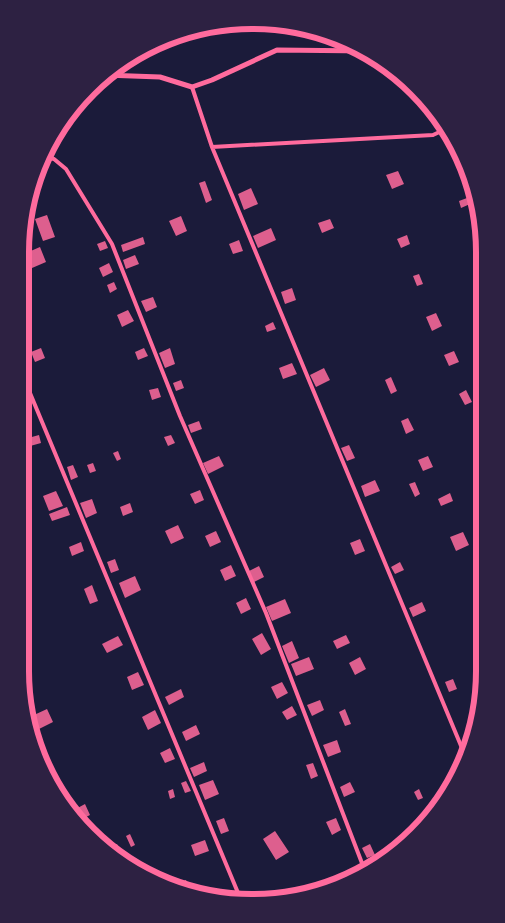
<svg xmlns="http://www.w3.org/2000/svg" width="505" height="923" font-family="Helvetica,sans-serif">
<rect width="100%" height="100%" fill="#1b1b3a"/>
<path fill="#dd5f8e" d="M398,171L404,184L392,189L386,175Z
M205,181L212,200L206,203L199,183Z
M251,188L258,204L244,210L238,194Z
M467,198L470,204L461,208L459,201Z
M47,215L55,237L43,241L35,219Z
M181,216L187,231L176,236L169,221Z
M330,219L334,228L322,233L318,223Z
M271,228L276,240L258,248L253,236Z
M407,235L410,244L401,248L397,239Z
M143,237L145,244L123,252L121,245Z
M239,240L243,251L233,254L229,244Z
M105,241L108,248L100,251L97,244Z
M40,247L46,262L32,268L26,253Z
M135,255L139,264L126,269L123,260Z
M109,263L113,272L103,277L99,268Z
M419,274L423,284L417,286L413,276Z
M114,282L117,289L110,293L107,285Z
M292,288L296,300L285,304L281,292Z
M153,297L157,307L146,312L141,301Z
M128,310L134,321L122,327L117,315Z
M436,313L442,326L432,331L426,317Z
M22,315L27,327L20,329V316Z
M273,322L276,329L267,332L265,326Z
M41,348L45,358L35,362L31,352Z
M144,348L148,356L138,360L135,352Z
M170,348L175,364L165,368L159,353Z
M454,351L459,362L449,366L444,355Z
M292,363L297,374L283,379L279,368Z
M324,368L330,380L316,387L310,375Z
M391,377L397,391L391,394L385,380Z
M181,380L184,388L176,391L173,383Z
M158,388L161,397L152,400L149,390Z
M466,390L472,402L465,405L459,394Z
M24,404L28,411L20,414V406Z
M408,418L414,430L406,434L401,421Z
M199,421L202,429L191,433L188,425Z
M484,429V446L478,432Z
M39,435L41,443L23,448L21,440Z
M171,435L175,443L168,446L164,437Z
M349,445L355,458L347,461L341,448Z
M118,451L121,459L117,461L113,453Z
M219,456L224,466L208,474L203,463Z
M428,456L433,467L423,471L418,460Z
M93,463L96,471L90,473L87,465Z
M73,465L78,477L71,480L67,467Z
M375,480L380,491L365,497L361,486Z
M415,482L420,494L415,497L409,484Z
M200,490L204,500L195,504L190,494Z
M56,491L63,506L49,511L43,496Z
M450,493L453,501L441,506L438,499Z
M92,499L97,513L86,518L80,503Z
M130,503L133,512L123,516L120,507Z
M67,507L70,515L52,521L49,514Z
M178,525L184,538L171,544L165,531Z
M216,531L221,542L210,547L205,536Z
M463,532L469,545L456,551L450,537Z
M360,539L365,551L355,555L350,543Z
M81,542L84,551L72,556L69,547Z
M115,559L119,570L111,573L107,562Z
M400,562L404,570L395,574L391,567Z
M231,565L236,576L225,581L220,570Z
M259,566L264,577L254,582L249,571Z
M135,576L141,590L125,598L119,583Z
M92,585L98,601L90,604L84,589Z
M246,598L251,609L241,614L236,603Z
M285,599L291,613L272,621L266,607Z
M422,602L426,611L413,617L409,608Z
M262,633L271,649L261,655L252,639Z
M346,635L350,643L337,649L333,641Z
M118,636L123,645L107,653L102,644Z
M292,641L299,658L289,663L282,646Z
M309,657L314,669L296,676L291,664Z
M360,657L366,669L355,675L349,663Z
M27,672L30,680L25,682L21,674Z
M138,672L144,685L132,690L127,677Z
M453,679L457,689L449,692L445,682Z
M282,682L288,693L277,699L271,687Z
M181,689L184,697L169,705L165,697Z
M320,700L324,710L312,716L307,705Z
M292,706L297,715L287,720L282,712Z
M47,709L53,722L39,729L34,715Z
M345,709L351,724L345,726L339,712Z
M155,710L161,723L148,730L142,717Z
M196,725L200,734L186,741L182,732Z
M337,740L341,752L328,757L323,745Z
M170,748L175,759L165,763L160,753Z
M204,762L207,771L194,777L190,768Z
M313,763L318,776L311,779L306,765Z
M213,780L219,794L205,800L199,785Z
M186,781L191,791L185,793L181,783Z
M350,782L355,792L344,797L340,787Z
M173,789L175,797L170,799L168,791Z
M419,789L423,798L418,800L414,792Z
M85,804L90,815L78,821L72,811Z
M224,818L229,831L221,834L216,821Z
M336,818L341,830L332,835L326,822Z
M275,831L289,852L276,860L263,839Z
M130,834L135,845L131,847L126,836Z
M205,840L209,851L195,856L191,845Z
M117,844L121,853L116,855L113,846Z
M370,844L375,855L367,858L362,848Z
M378,858L380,862L368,869L365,864Z
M186,880L191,893L190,894L176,888L175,884Z"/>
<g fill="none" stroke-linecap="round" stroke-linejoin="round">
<path stroke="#ff6b9d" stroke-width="4" d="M192,87L212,147L464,753
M212,147L433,135L448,128
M45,157L54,159L66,169L112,244L180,416L266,613L365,871
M20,369L241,900
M29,722L66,808"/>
<path stroke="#ff6b9d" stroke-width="5" d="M104,75L160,77L192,87L212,80L277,50L368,51"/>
</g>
<path d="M0 0H505V923H0ZM252 29H253A223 223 0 0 1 476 252V671A223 223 0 0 1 253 894H252A223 223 0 0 1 29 671V252A223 223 0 0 1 252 29Z" fill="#2d2142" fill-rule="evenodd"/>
<path fill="none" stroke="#ff6b9d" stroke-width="6" d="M252 29H253A223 223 0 0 1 476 252V671A223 223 0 0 1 253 894H252A223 223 0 0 1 29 671V252A223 223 0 0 1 252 29Z"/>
</svg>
